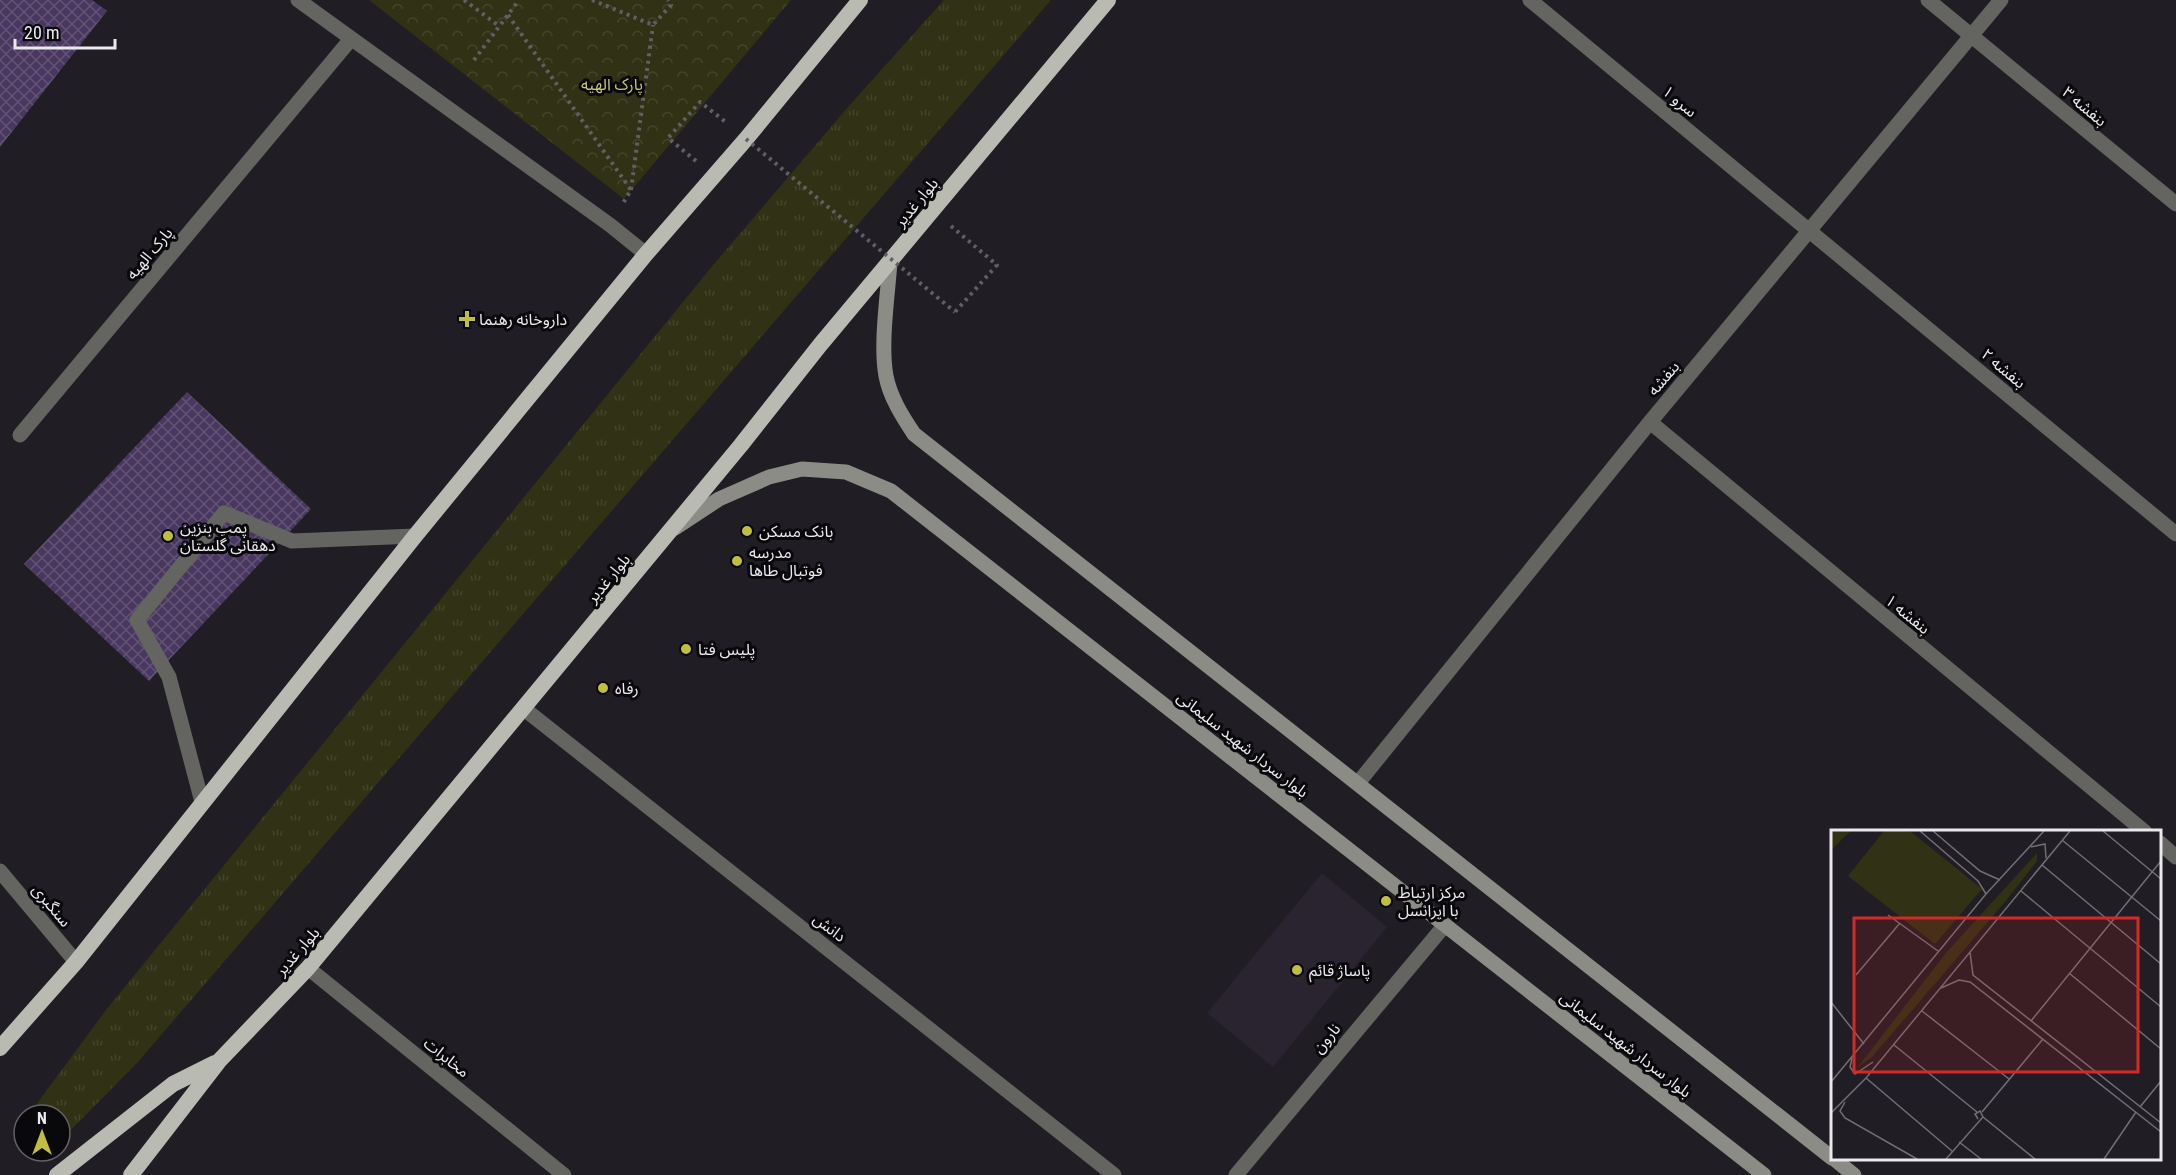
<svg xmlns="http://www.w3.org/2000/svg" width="2176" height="1175" font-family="'Roboto Condensed','Noto Sans Arabic',sans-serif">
<defs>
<pattern id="grass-tufts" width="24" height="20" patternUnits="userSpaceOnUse" patternTransform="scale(1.5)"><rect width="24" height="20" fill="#313115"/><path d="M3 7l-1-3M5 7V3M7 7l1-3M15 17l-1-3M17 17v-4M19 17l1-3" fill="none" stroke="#45452c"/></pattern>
<pattern id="park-crowns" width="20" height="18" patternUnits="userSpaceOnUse" patternTransform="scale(1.5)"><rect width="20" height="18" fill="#313115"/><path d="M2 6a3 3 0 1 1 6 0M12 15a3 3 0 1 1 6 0" fill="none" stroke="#45452c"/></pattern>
<pattern id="building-cross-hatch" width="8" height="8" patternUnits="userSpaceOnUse" patternTransform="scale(1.5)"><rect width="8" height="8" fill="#49375f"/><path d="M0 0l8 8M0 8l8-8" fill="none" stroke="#635476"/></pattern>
</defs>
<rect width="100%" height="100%" fill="#201d24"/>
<path fill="#292430" d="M1322,873L1387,927L1273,1067L1207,1013Z"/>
<path fill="url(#grass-tufts)" d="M944,0H1051L137,1063L60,1141V1115H34L38,1102L106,1010L709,270L848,107Z"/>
<path fill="url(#park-crowns)" d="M369,0H791L624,199Z"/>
<path fill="url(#building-cross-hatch)" d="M0,0H92L107,11L0,147Z
M187,392L311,509L149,681L24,564Z"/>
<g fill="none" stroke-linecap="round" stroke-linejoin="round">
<path stroke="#615f65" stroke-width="4" stroke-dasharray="3 4.5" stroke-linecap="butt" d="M464,0L499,26
M592,0L653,25L671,5L668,0
M508,15L631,190L623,203
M474,60L519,0
M696,161L668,138L700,102L727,123
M631,190L653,25
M951,226L997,265L955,312"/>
<path stroke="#646461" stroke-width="15" d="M202,802L169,677L137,620L224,513L292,541L415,536"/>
<path stroke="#646461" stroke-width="15" d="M298,0L610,225L646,254
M1530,0L2176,534
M1928,0L2176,204
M1650,422L2145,832
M20,435L351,39
M523,708L1114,1175
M1358,783L1650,422L2001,0
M2160,843L2176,857
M0,871L76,962"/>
<path stroke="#646461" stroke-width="15" d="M308,968L564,1175
M1236,1175L1445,925"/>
<path stroke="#8c8c86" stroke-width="15" d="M890,261C888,294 880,344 886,376C890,397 902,416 914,434L1832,1158
M675,528L719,499L769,477L802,469L846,472L891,491L1764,1175
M1833,1158L1854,1175"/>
<path stroke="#b9bab1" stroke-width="16" d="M0,1048L76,962L415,536L646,254L746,139L860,0
M57,1175L173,1084L215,1063
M131,1175L219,1061L308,968L741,445L820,345L1108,0"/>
<path stroke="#615f65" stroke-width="4" stroke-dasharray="3 4.5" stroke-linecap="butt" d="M746,139L955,312"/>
</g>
<g fill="#c0be41" stroke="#09080b" stroke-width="2">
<path d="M464 310h6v6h6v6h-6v6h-6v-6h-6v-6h6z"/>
<circle cx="747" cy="531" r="6"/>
<circle cx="168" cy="536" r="6"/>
<circle cx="737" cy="561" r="6"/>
<circle cx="686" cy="649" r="6"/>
<circle cx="603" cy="688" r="6"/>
<circle cx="1386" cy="901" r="6"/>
<circle cx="1297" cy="970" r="6"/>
</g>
<g text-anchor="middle" stroke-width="6" stroke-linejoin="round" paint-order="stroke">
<g font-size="16" fill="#c5c678" stroke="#09080b">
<text x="612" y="90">پارک الهیه</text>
</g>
<g font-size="16" fill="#ebe9ee" stroke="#09080b">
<text transform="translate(1680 101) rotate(40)" y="6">سرو ۱</text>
<text transform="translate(2085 106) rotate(40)" y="6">بنفشه ۳</text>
<text transform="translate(916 202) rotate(-50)" y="6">بلوار غدیر</text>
<text transform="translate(149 253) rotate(-50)" y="6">پارک الهیه</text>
<text transform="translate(2004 368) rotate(40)" y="6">بنفشه ۲</text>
<text transform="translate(1663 378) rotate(-50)" y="6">بنفشه</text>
<text transform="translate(608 578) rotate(-50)" y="6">بلوار غدیر</text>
<text transform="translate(1908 614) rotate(39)" y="6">بنفشه ۱</text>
<text transform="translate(1243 744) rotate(38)" y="6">بلوار سردار شهید سلیمانی</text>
<text transform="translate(52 905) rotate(50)" y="6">سنگبری</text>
<text transform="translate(830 927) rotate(38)" y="6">دانش</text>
<text transform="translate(297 951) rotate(-49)" y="6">بلوار غدیر</text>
<text transform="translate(1326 1038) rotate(-50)" y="6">نارون</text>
<text transform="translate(1626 1044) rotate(38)" y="6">بلوار سردار شهید سلیمانی</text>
<text transform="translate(447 1057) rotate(39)" y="6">مخابرات</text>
</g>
<g font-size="16" fill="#ebe9ee" stroke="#09080b" text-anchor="start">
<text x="479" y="325">داروخانه رهنما</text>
<text x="180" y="533">پمپ بنزین<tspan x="180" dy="18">دهقانی گلستان</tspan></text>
<text x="759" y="537">بانک مسکن</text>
<text x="749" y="558">مدرسه<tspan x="749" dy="18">فوتبال طاها</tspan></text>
<text x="698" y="655">پلیس فتا</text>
<text x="615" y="694">رفاه</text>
<text x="1398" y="898">مرکز ارتباط<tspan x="1398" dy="18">با ایرانسل</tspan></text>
<text x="1309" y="976">پاساژ قائم</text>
</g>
</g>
<g transform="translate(1831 830)">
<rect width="330" height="330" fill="#201d24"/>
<path d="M206,23V31L174,72L41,227L27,237L115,123Z" fill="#313115"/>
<path d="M53,1H79L151,59L104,114L17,46Z" fill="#313115"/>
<path d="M0,1H20L0,20Z" fill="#313115"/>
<path fill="none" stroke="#716f75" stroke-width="1.5" d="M89,1L147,51L155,64M102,1L149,41L169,50M272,1L330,49M231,10L330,91M200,17L214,14L215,28M211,35L330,134M190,61L330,177M57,85L107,121M139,122L142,145L330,293M238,143L330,219M25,145L69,93M110,158L128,150L139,152L330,302M0,172L33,214M91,181L178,249M200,191L330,31M63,215L146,282M21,228L19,237L24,244L42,232M35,248L121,321M0,252L155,64L213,1M14,272L9,281L14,288L86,329M309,277L330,251M151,282L212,209M0,283L35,248L239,1M152,287L204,329M128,312L150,329M115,329L152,287L149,281L144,284L147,289M273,329L305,282"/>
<path fill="#d62828" fill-opacity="0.15" stroke="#d62828" stroke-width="3" d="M23,88H307V242H23Z"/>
<rect width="330" height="330" fill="none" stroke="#ebe9ee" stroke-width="3"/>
</g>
<g transform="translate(42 1133)"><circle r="28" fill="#09080b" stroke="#636266" stroke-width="1.5"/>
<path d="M0-4.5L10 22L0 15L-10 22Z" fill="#c0be41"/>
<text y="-9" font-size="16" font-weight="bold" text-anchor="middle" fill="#ebe9ee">N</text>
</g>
<path d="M15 39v9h100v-9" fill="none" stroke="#ebe9ee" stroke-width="3"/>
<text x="24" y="39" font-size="18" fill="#ebe9ee" stroke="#09080b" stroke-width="4.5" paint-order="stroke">20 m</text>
</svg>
